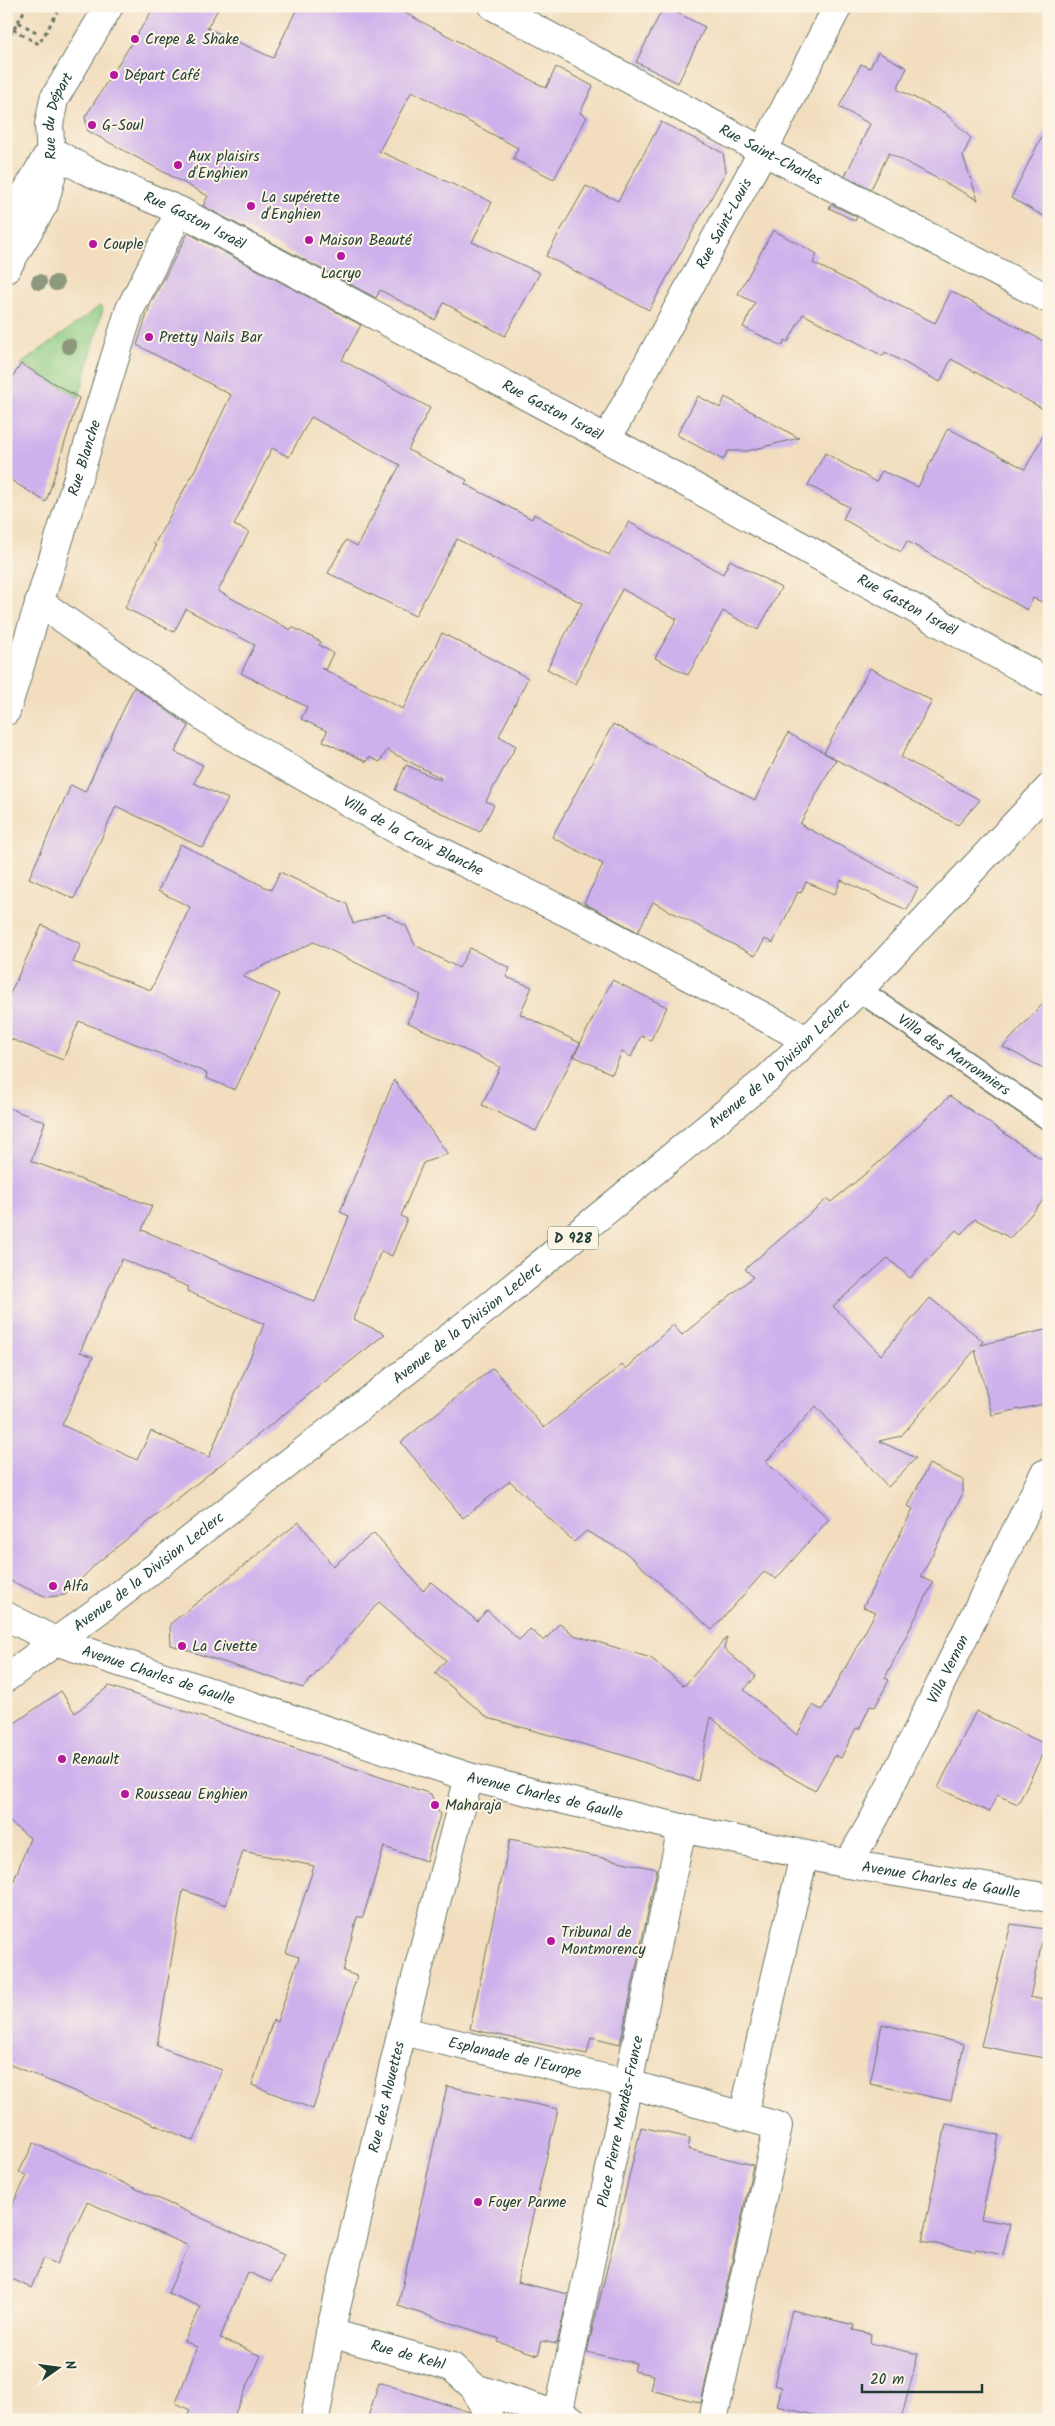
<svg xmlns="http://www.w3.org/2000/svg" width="1055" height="2426" font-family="Kalam,sans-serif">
<rect width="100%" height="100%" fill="#fcf5e5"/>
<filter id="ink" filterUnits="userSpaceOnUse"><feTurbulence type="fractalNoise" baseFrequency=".02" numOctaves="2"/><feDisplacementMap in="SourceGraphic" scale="10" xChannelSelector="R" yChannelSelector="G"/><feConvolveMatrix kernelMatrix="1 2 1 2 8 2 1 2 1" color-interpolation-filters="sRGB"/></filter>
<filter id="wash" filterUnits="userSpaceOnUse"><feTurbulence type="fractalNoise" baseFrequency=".0096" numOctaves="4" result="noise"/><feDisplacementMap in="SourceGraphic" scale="20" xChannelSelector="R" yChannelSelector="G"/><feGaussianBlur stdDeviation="1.12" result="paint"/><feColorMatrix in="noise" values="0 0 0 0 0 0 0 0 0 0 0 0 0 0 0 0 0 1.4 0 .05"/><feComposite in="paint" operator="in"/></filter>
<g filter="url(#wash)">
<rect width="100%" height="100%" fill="#f2debf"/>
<path fill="#89ca81" stroke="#54845a" d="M100,306L103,309L79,398L21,364Z"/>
<g id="blocks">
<path fill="#ceb1ec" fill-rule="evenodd" d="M155,6H220L207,28L273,58L298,6H392L546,88L556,67L593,86L580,113L587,117L554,179L513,159L518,148L412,91L379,151L492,202L472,242L540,273L505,336L444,303L435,320L380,290L376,298L203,206L208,196L88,131L85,117Z
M664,6L705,27L678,83L636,62Z
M878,52L907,68L897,89L945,113L971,138L963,156L978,200L889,153L871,189L845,176L870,124L839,107L861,64L870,68Z
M661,122L723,153L726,171L649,310L546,256L586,186L618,201Z
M1049,122V219L1011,198Z
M831,204L857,217L855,221L829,208Z
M773,230L817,254L813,263L935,323L951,291L1049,344V412L951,359L940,382L885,352L883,356L803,314L788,342L785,340L782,346L743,327L755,303L738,294Z
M188,233L361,325L342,360L430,408L408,450L467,480L465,484L532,519L534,514L609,555L629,522L723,574L730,560L781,588L758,630L723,611L688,675L655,658L677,619L622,589L575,684L547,669L582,603L457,539L415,616L328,573L346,540L357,546L400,465L311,417L289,457L272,448L234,525L249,532L218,591L291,630L292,627L321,642L319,645L333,653L325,670L321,668L403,709L442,633L528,678L499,736L516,746L486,801L494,805L480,832L395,790L406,765L440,780L441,778L387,750L380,762L369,757L367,762L323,741L327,731L301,719L307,707L241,673L255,645L186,609L174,632L125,608L156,546L154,545L199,462L231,395L137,345L150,305Z
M21,364L79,398L46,502L6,477V387Z
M698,396L720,408L725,397L799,438L747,451H728L723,460L677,435Z
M1049,425V605L1033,598L1027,610L907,541L901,552L843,519L849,507L808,485L825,453L876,482L882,471L918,487L948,428L1025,469Z
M870,668L932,701L901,757L980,800L958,825L824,753Z
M134,687L189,726L175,752L203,765L194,783L228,799L203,848L116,806L74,899L29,878L71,785L85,792Z
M613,724L755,800L788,733L836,759L800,824L918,888L907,910L841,880L835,894L806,882L801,893L798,892L773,943L765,939L755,956L653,902L638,932L584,903L603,864L552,837Z
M180,844L271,890L280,872L347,904L353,924L384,914L406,926L415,945L459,968L470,948L510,968L506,977L532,987L520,1014L580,1043L536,1131L482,1105L500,1067L407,1022L421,995L314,942L242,976L280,994L235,1090L206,1078L207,1073L79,1021L63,1060L6,1037V1002L42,925L81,944L73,962L151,990L190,907L158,891Z
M612,980L667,1007L651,1040L641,1036L631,1057L622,1052L612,1074L574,1056Z
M1049,997V1071L1003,1047Z
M394,1080L448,1154L423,1163L401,1216L407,1219L392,1256L381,1251L353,1319L385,1334L98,1562L65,1595L47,1597L6,1579V1107L45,1122L31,1161L152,1206L142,1230L315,1302L349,1216L340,1212ZM122,1259L189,1287L187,1291L264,1324L209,1457L151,1431L137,1460L62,1425L93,1357L80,1352Z
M950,1096L1049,1164V1194L1010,1238L975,1219L961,1234L956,1230L910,1278L888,1258L833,1306L881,1355L930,1298L983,1341L980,1345L1049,1329V1403L992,1415L975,1350L901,1436L879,1441L916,1458L888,1487L816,1406L766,1462L829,1519L776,1579L764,1572L712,1630L625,1552L586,1531L574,1542L510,1481L463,1518L401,1442L493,1368L544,1428L622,1365L626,1369L673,1325L682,1335L753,1277L745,1269L827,1199L831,1202L876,1165Z
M929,1464L963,1480V1493L921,1577L933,1583L885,1678L889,1680L875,1707L870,1706L859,1729L856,1728L841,1758L835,1755L815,1791L758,1758L711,1717L698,1781L622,1755L488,1718L435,1673L446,1660L379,1602L303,1688L171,1645L170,1624L299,1522L333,1566L374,1533L423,1591L431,1582L477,1621L487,1610L519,1640L530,1629L544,1641L560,1623L574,1635L651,1658L684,1686L727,1637L724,1649L756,1676L744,1690L797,1735L813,1705L822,1710L876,1612L863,1607L913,1509L908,1506Z
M109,1686L431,1794L440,1815L426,1861L384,1847L363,1917H357L343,1971L357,1976L313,2109L252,2085L273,2020L277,2022L299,1957L286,1953L314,1866L243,1851L226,1905L183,1890L157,2046L222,2070L194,2141L6,2063V1901L30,1838L6,1819V1729L61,1691L75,1713Z
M976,1711L1047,1745L1018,1804L997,1795L989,1812L938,1788Z
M510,1839L657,1869L620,2044L591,2037L587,2054L470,2029Z
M1011,1924L1045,1929L1030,1997L1049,2001V2059L981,2046Z
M882,2024L964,2044L951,2101L870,2084Z
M447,2086L558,2109L517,2282L568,2294L557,2344L542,2341L538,2355L498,2342L500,2339L398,2306Z
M946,2124L999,2135L981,2219L1010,2224L1003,2255L975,2249L974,2252L922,2241Z
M641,2127L690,2138L688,2149L753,2165L701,2403L651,2390L654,2375L634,2371L636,2363L587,2352Z
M34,2143L284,2255L271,2282L248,2272L220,2338L261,2356L232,2420H186L190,2410L176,2403L197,2347L184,2341L201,2307L168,2293L189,2246L87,2202L57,2264L44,2258L31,2288L6,2276V2217L27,2176L19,2172Z
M792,2310L854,2325L853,2330L871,2334L870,2343L918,2354L901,2420H833L777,2406L782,2387L774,2385Z
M379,2382L469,2412L473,2420H367Z"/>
</g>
</g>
<g filter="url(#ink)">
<use href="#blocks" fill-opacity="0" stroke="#697565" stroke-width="1"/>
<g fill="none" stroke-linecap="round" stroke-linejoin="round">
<defs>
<g id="service">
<path id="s1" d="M859,990L1049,1119"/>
</g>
<g id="pedestrian">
<path id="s2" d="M402,2031L629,2084L778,2126L713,2420"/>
<path d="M743,2117L804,1855"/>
<path id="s3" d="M558,2415L682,1828"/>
</g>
<g id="minor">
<path id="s4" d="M493,6L763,151L1049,299"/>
<path id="s5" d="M50,150L85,170L180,211L607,439L1049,683"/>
<path d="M6,227L46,158"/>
<path id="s6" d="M6,269L44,204L52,174L49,125L54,99L109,6"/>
<path id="s7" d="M607,439L763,151L838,6"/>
<path id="s8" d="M39,602L224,731L399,831L593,925L807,1040"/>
<path id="s9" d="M6,711L130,309L180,211"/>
<path id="s10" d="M848,1864L875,1817L1044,1474"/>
<path id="s11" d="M330,2333L452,2367L475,2388L490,2420"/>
<path d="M475,2388L572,2420"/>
<path id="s12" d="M315,2420L330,2333L402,2031L469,1777"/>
</g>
<g id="secondary">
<path id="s13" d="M6,1616L55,1641L469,1777L514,1788L682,1828L848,1864L1049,1898"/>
</g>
<g id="primary">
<path id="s14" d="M6,1678L117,1597L491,1305L768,1078L859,990L1049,788"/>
</g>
</defs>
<use href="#service" stroke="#697565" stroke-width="25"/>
<use href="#pedestrian" stroke="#697565" stroke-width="30"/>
<use href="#minor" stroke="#697565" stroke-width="30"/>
<use href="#secondary" stroke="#697565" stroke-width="30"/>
<use href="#primary" stroke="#697565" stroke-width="30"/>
<path stroke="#697565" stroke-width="3" stroke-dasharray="4 4" stroke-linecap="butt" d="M18,22L27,6
M21,34L39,44L61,6
M10,35L18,22L38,33"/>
<use href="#service" stroke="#fff" stroke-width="22"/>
<use href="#pedestrian" stroke="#fff" stroke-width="28"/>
<use href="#minor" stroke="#fff" stroke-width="28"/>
<use href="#secondary" stroke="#fff" stroke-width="28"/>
<use href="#primary" stroke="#fff" stroke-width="28"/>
<path stroke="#697565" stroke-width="3" stroke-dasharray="4 4" stroke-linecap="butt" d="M6,25L21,34"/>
</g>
<g fill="#8d997d">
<circle cx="39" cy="282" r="8"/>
<circle cx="56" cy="283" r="8"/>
<circle cx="69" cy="346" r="8"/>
</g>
</g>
<g fill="#b5179e" stroke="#fcf5e5" stroke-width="2">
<circle cx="135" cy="39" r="5"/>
<circle cx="114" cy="75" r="5"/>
<circle cx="92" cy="125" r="5"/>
<circle cx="178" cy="165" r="5"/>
<circle cx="251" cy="206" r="5"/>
<circle cx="309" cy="240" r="5"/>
<circle cx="93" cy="244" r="5"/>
<circle cx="341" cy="256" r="5"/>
<circle cx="149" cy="337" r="5"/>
<circle cx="53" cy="1586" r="5"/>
<circle cx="182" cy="1646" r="5"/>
<circle cx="62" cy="1759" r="5"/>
<circle cx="125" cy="1794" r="5"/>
<circle cx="435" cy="1805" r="5"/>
<circle cx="551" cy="1941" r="5"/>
<circle cx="478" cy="2202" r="5"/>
</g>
<g text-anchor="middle" stroke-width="4" stroke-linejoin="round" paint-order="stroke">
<rect fill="#fcf5e5" stroke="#617469" stroke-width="1" x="548" y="1226.5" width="50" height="23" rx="4"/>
<g font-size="14" font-weight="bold" fill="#1f3d34">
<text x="573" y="1243">D 928</text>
</g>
<g font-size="15" fill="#1f3d34" stroke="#fcf5e5" text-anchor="start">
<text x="145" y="44">Crepe &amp; Shake</text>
<text x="124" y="80">Départ Café</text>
<text x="102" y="130">G-Soul</text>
<text x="188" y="161">Aux plaisirs<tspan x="188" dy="17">d'Enghien</tspan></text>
<text x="261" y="202">La supérette<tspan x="261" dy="17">d'Enghien</tspan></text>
<text x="319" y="245">Maison Beauté</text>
<text x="103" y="249">Couple</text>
<text x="341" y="278" text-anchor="middle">Lacryo</text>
<text x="159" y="342">Pretty Nails Bar</text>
<text x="63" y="1591">Alfa</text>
<text x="192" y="1651">La Civette</text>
<text x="72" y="1764">Renault</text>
<text x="135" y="1799">Rousseau Enghien</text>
<text x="445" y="1810">Maharaja</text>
<text x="561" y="1937">Tribunal de<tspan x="561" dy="17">Montmorency</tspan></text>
<text x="488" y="2207">Foyer Parme</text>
</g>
<g font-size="15" fill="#1f3d34" stroke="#fcf5e5">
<text dy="5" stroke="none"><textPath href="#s6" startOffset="166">Rue du Départ</textPath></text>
<text dy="5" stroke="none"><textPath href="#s4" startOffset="315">Rue Saint-Charles</textPath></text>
<text dy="5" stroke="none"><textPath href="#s5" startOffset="161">Rue Gaston Israël</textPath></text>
<text dy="5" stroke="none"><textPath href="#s7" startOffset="245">Rue Saint-Louis</textPath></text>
<text dy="5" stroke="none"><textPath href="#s5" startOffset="566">Rue Gaston Israël</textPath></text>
<text dy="5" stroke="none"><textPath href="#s9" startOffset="265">Rue Blanche</textPath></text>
<text dy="5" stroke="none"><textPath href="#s5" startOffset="971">Rue Gaston Israël</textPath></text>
<text dy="5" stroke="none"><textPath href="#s8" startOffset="442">Villa de la Croix Blanche</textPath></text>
<text dy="5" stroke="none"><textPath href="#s1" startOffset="115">Villa des Marronniers</textPath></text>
<text dy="5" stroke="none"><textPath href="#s14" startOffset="988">Avenue de la Division Leclerc</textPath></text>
<text dy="5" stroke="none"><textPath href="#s14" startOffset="582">Avenue de la Division Leclerc</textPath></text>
<text dy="5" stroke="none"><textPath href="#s14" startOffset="178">Avenue de la Division Leclerc</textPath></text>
<text dy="5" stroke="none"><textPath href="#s10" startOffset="219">Villa Vernon</textPath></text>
<text dy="5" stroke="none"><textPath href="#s13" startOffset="164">Avenue Charles de Gaulle</textPath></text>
<text dy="5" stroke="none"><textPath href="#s13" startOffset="569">Avenue Charles de Gaulle</textPath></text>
<text dy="5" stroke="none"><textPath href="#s13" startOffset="974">Avenue Charles de Gaulle</textPath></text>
<text dy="5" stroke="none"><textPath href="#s2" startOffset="116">Esplanade de l'Europe</textPath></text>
<text dy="5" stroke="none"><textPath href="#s12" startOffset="331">Rue des Alouettes</textPath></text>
<text dy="5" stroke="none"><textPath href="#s3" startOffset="300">Place Pierre Mendès-France</textPath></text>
<text dy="5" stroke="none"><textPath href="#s11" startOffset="81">Rue de Kehl</textPath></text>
</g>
</g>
<rect width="1055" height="2426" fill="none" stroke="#fcf5e5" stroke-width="25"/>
<g transform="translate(58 2368) rotate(76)" stroke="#fcf5e5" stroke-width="4" paint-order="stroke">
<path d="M0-4L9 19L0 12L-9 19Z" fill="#1f3d34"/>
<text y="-8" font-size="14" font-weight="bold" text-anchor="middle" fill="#1f3d34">N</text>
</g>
<path d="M862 2384v8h120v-8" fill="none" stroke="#1f3d34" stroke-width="2.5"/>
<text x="870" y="2384" font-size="15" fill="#1f3d34" stroke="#fcf5e5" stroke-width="4" paint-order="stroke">20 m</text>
</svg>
